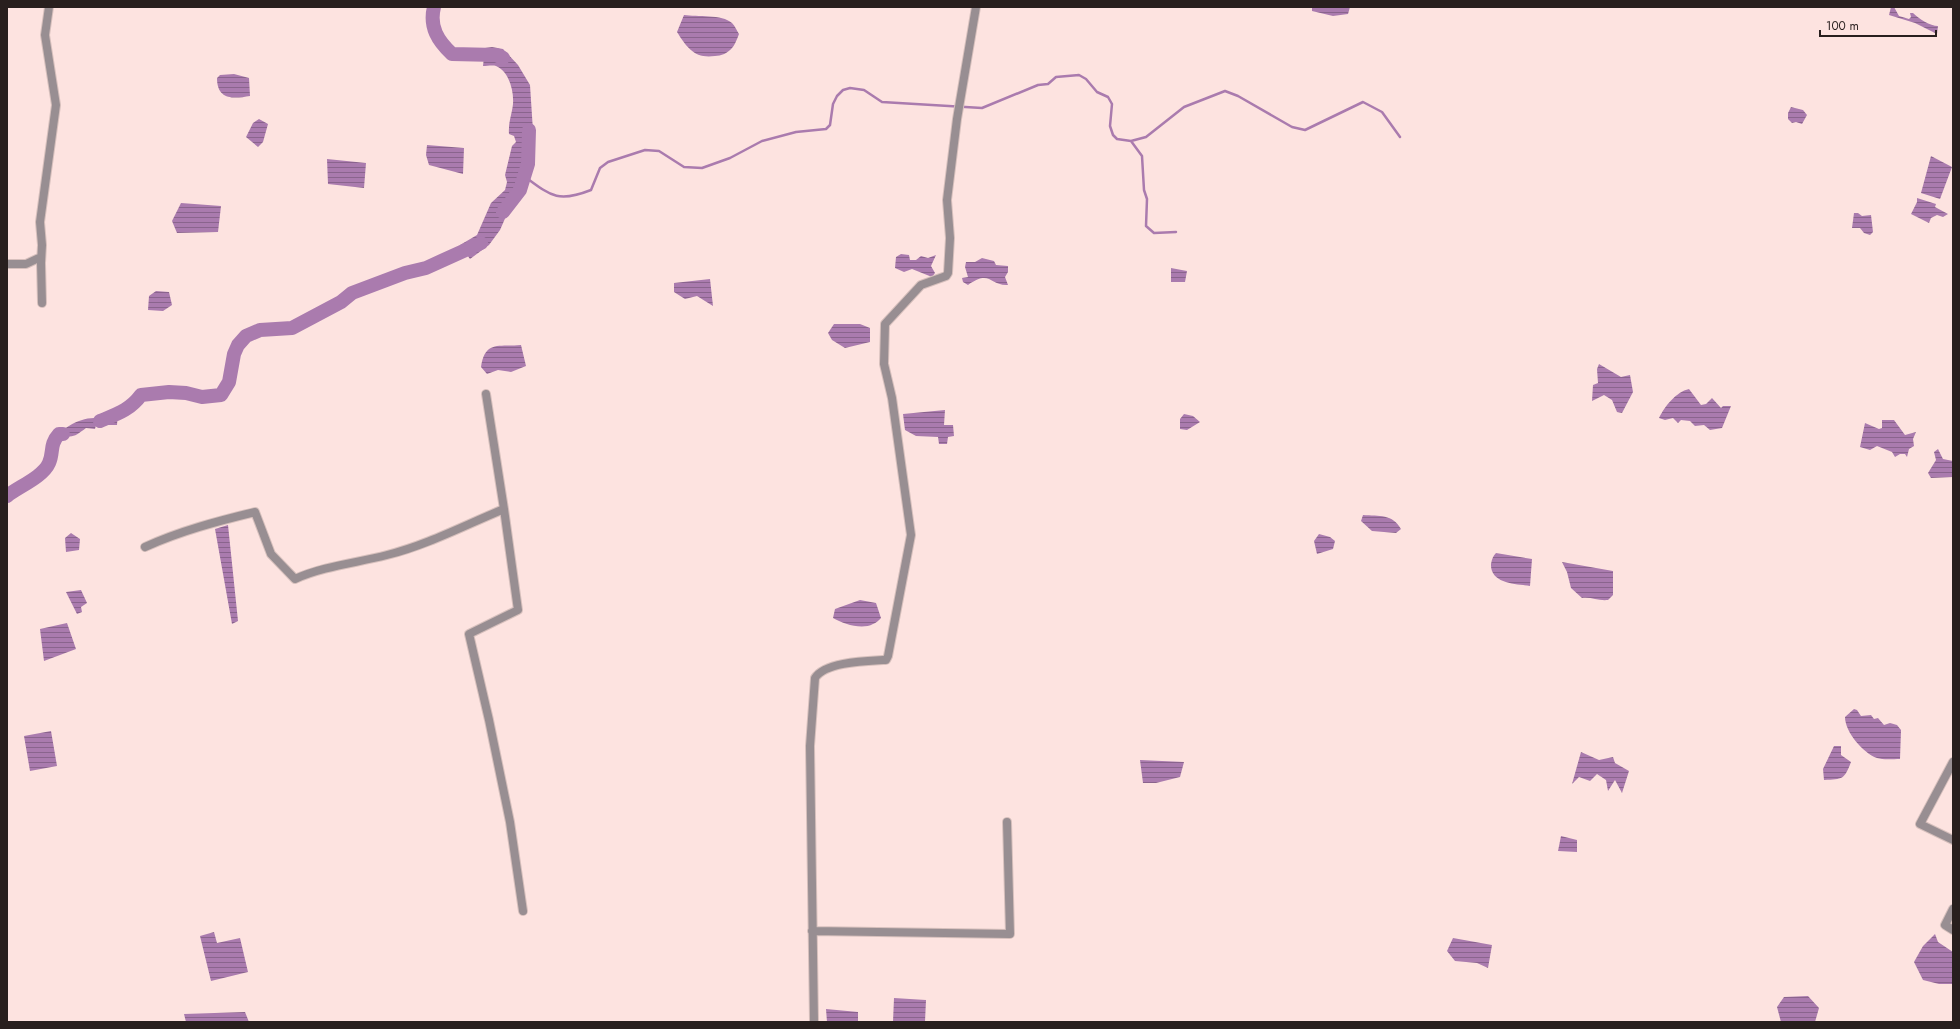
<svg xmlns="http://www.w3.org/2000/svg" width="1960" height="1029" font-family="Jost,sans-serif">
<defs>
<pattern id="water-rules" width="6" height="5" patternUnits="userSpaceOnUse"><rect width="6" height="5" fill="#aa7bae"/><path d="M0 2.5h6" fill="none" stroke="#8a648d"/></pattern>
</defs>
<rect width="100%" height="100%" fill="#fde3e0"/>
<path fill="url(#water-rules)" d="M1312,7H1350L1348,14L1333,16L1312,11Z
M1891,7H1894L1899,16L1909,19L1911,17L1910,13H1913C1919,19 1930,26 1938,26L1937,34L1915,23L1889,15Z
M684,15C697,17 722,14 732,23C735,26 737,31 739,34C737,39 735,45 732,48C728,53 721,56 715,56C695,59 687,48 677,32Z
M492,47L503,49L518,65L530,85L533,131L531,143L526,152L519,187L500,230L489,245L470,259L460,245L477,235L491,203L505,190L507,182L505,175L512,146L516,142L514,136L509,134C508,123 512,114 513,104C514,91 509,71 496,66C493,65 487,66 483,66L485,48Z
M234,74L249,78L250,96C233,99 217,100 217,78L220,75Z
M1791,107L1803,110L1807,115L1802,124L1796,122L1792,123L1788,119V113Z
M259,119L268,124L263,142L258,147L246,137L253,123Z
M427,145L464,148L463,174L429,165L426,155Z
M1931,156L1952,167L1940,199L1921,193Z
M327,159L366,163L364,188L328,184Z
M1917,198L1936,204L1935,207L1948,214L1943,217L1937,215L1931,218L1929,223L1911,214L1917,202Z
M181,203L221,206L218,232L177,233L172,221Z
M1854,213H1858L1862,216L1871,215L1873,232L1870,235L1864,233L1860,228H1852Z
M901,254L909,255L910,260H916L921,256L928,258L936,255L931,266L935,273L932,277L912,269L904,272L895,268L896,257Z
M982,258L994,261L996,265L1008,266V272L1005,277L1008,285C989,286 991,269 968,285L963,282L962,278L968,277L965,267L966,262H975Z
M1171,268L1187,271L1185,282H1171Z
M710,279L713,306L697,296L685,299L674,292V283Z
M156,291L169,292L172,305L163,311L148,310L149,296Z
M834,324H860L870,328V342L845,348L832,340L828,333Z
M521,345L526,366L511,372L498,370L487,374L481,367C485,340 499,347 521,345Z
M1599,364L1621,377L1630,375L1633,392L1622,413L1617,412L1612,400L1604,395L1592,401L1593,385L1598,383L1597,369Z
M1689,389L1701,405L1706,404L1712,398L1721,408L1723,406H1731L1722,428L1710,430L1704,425L1695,426L1690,421L1681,420L1678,423L1673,418L1665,420L1659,418C1665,406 1676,392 1689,389Z
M118,409L117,425H96L95,429L86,428C75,436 73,439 59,434L52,446L50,468L22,492L7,500V492L24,484L39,470L48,459L49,442C61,430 78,417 96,418L103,413Z
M945,410L944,425H953L954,436L948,437L947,444H939L938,437L916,436L905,430L903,414Z
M1184,414L1193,416L1200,422L1187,430L1180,429V419Z
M1882,420H1894L1905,435L1916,432L1913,439L1914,446L1909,449L1907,457L1905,454H1900L1895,457L1892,452L1877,446L1870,450L1860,447L1865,423L1879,429L1882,428Z
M1938,449L1943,459L1953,461V477L1931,478L1928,473L1936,460L1934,452Z
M1363,515C1379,516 1393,514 1401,529L1396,533L1372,531L1361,521Z
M228,525L238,621L232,624L215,529Z
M71,533L80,539L79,550L66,552L65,538Z
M1319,534L1330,537L1335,541L1333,549L1317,554L1314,541Z
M1496,553L1532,559L1530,586C1516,584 1490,584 1491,564C1492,559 1493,556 1496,553Z
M1562,562L1613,571V595L1608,600C1598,601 1592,597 1582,598L1571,588L1567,572Z
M81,590L87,603L81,607L82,612L77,614L66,592Z
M860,600L876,603L881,618C879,620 876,623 873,624C862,630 843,624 833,618L835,609Z
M67,623L76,649L44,661L40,629Z
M1854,709L1857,710L1861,716L1871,715L1874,719L1878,718L1884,725L1890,723L1897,725L1901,730L1900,759C1893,759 1883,760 1877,758C1863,753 1845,732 1845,717Z
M51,731L57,766L30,771L24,736Z
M1834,746H1841V755L1851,762C1844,780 1843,779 1824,780L1823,769Z
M1581,752L1599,760L1613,757L1615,763L1629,771L1622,793L1615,780L1608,791L1606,780L1597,774L1590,781L1579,777L1572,784Z
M1140,760L1184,762L1180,777L1156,783H1143Z
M1561,836L1577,840V852L1558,851Z
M214,932L217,943L240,938L248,972L211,981L200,936Z
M1935,934L1938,942L1953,952V984H1939L1923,980L1914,962L1923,946Z
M1453,938L1492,945L1488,968L1477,963L1455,961L1447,951Z
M1808,996L1819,1008L1815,1022H1781L1777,1007L1784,997Z
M894,998L926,1000L925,1022H893Z
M826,1009L858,1012V1022H827Z
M245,1012L249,1022H186L184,1014Z"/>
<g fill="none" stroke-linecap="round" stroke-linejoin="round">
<path stroke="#aa7bae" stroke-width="2.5" d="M1131,141L1142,156L1144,190L1147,199L1146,226L1154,233L1176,232
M524,176C551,196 558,203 591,190L600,168L608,162L645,150L659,151L684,167L702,168L730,158L762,141L796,132L826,129L830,125L833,104L837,96L843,90L850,88L864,90L882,102L982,108L1038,85L1048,84L1056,77L1079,75L1086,79L1097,92L1108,97L1112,104L1110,126L1113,135L1117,139L1131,141L1146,137L1184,107L1225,91L1238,96L1292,127L1305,130L1363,102L1382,112L1400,137"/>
<path stroke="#aa7bae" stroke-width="14" d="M434,7C429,27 438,41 452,54L496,55L503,58
M503,212L520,190L528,164L529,130
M100,421C117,414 130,410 141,395L169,392L186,393L202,397L221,395L229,382L234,354L238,345L246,336L260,330L292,328L341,302L352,293L405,273L426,268L481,243
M7,496C18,487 43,477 49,463C54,452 49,445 59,434H63"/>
<defs>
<path id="minor" d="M7,264H26L41,257
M42,303L41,263L42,245L40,222L56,105L45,35L49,7
M486,394L504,509
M145,547C180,531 218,521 255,512L271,554L295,579C324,566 356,563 387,555C427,545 465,525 504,509L518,610L469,634L489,720L510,822L523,911
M1953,762L1920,824L1953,840
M1953,909L1945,925L1953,930
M812,931L1010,934L1007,822
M814,1022L810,746L815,678C825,662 866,661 883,660H886L888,656L911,535L892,398L884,364L885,324L921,285L946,276L948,273L950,238L947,200L957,119L976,7"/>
</defs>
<use href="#minor" stroke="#d7c0bd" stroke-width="10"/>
<use href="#minor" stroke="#988e92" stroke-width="8"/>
</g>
<rect width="1960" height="1029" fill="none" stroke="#281f1e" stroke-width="16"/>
<path d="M1820 30v6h116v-6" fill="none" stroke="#281f1e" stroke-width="2"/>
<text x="1826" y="30" font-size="12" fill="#281f1e" stroke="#fde3e0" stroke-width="3" paint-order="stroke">100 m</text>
</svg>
